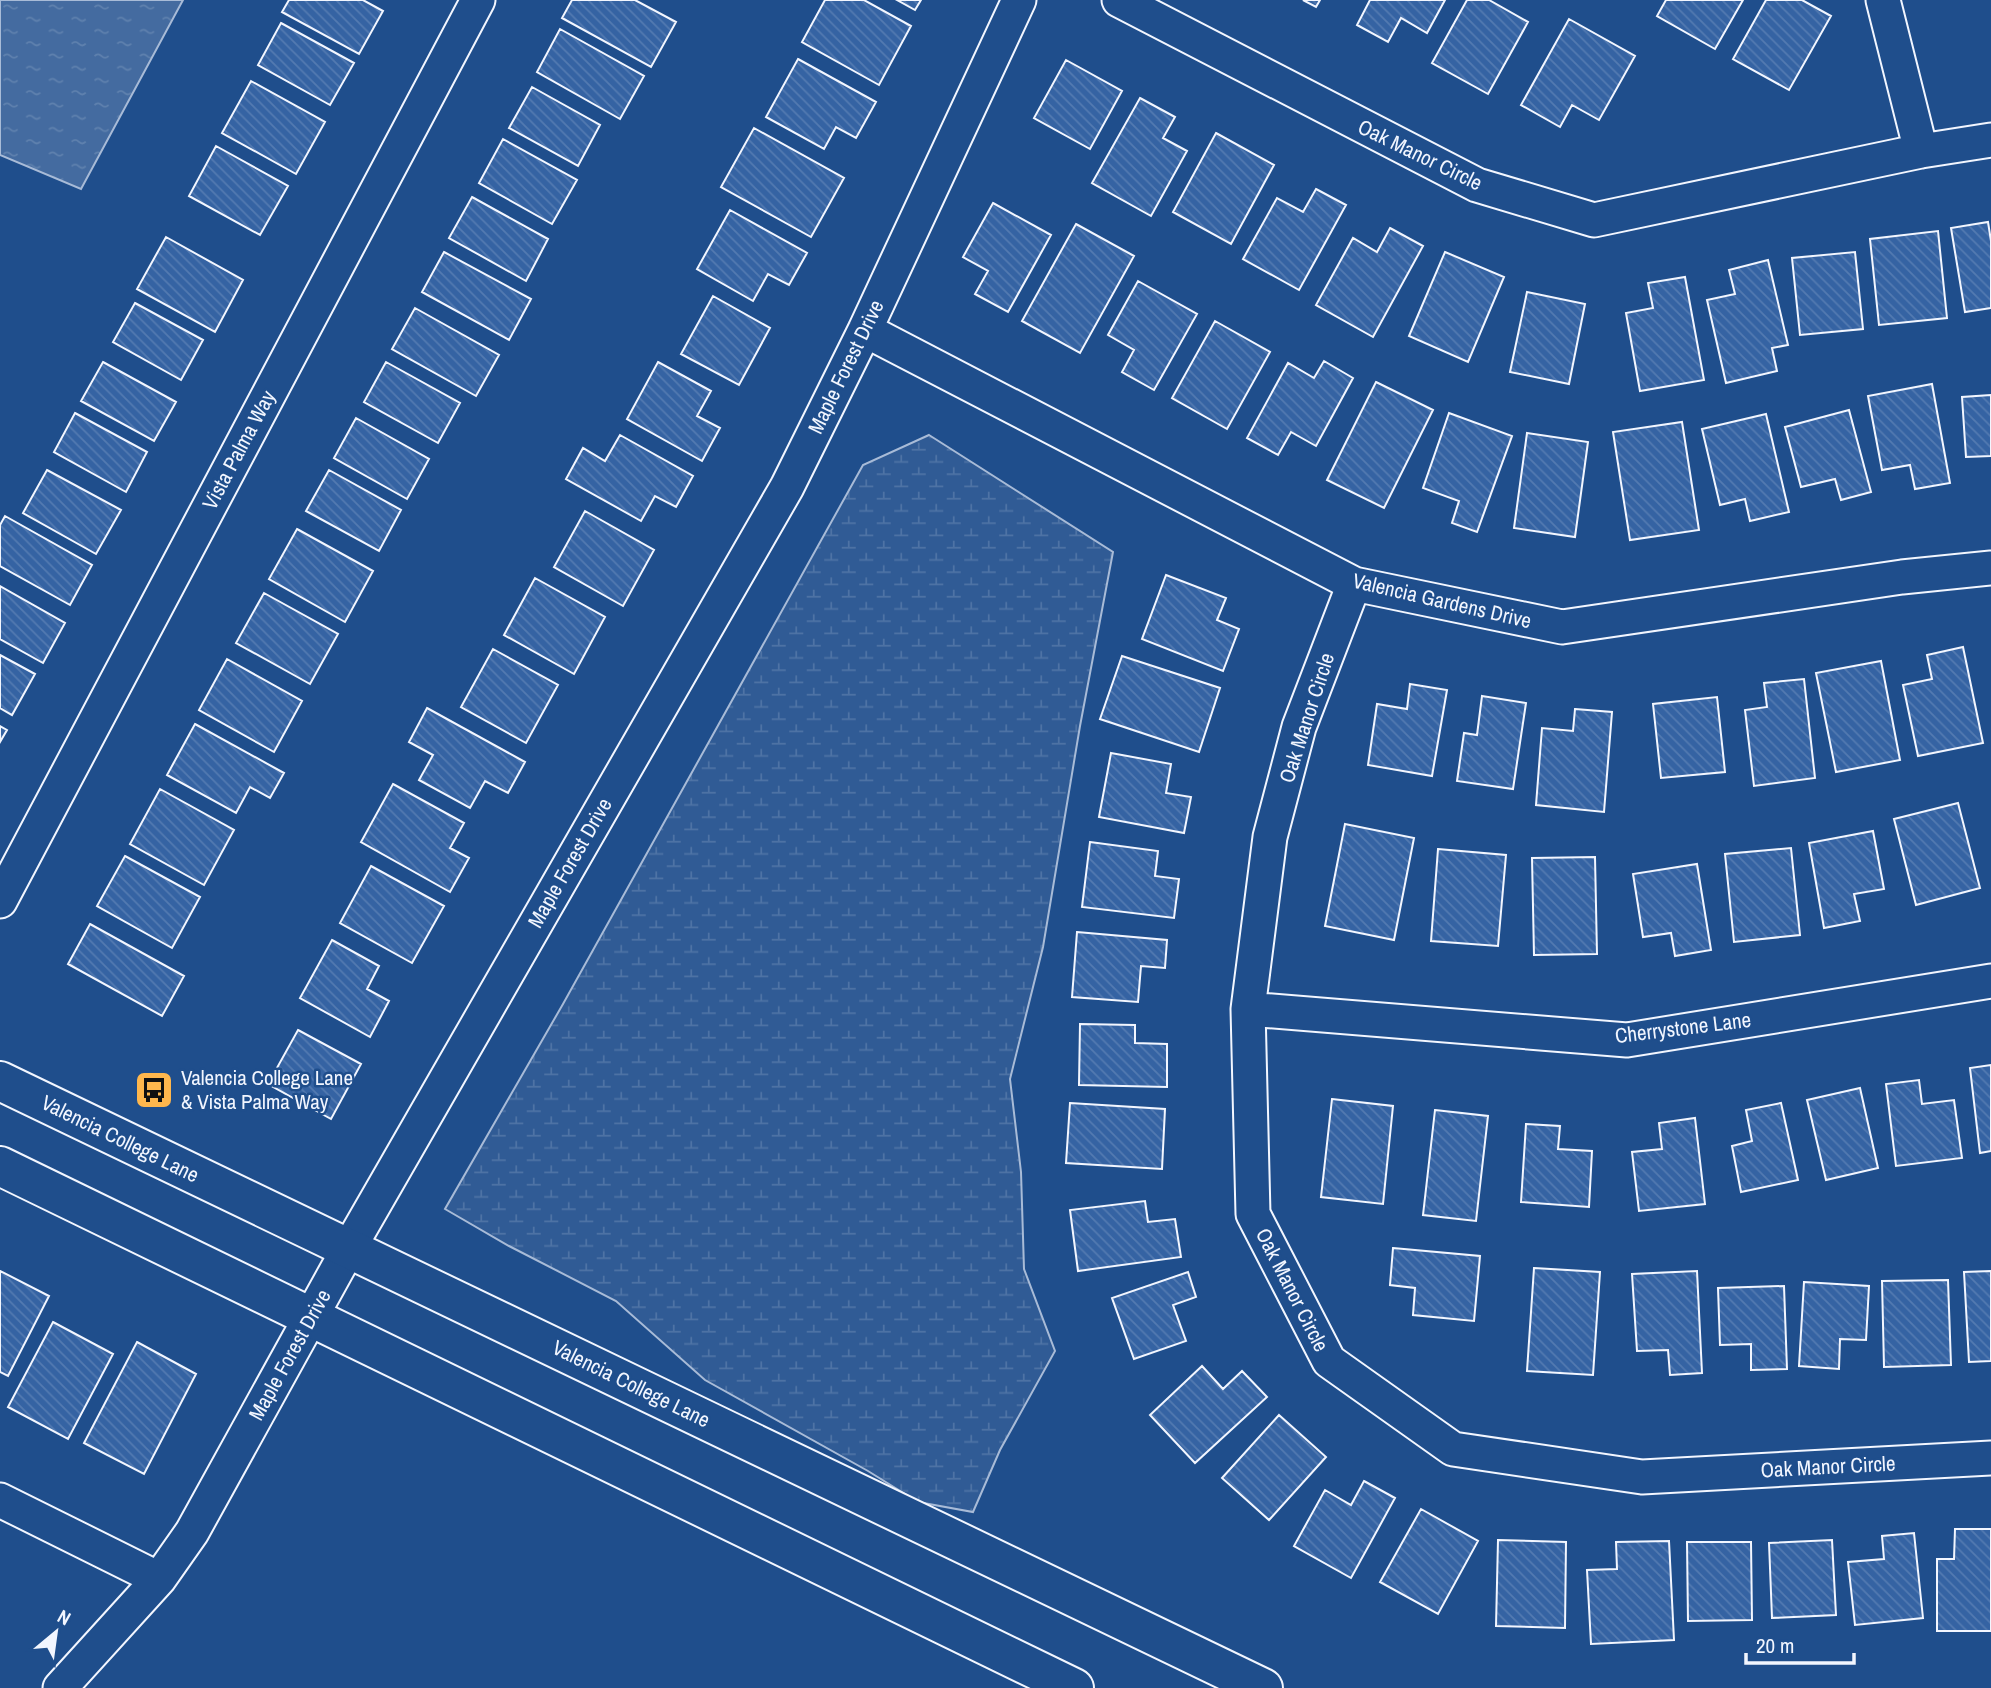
<svg xmlns="http://www.w3.org/2000/svg" width="1991" height="1688" font-family="'Archivo Narrow',sans-serif">
<defs>
<pattern id="wetland-marsh" width="20" height="14" patternUnits="userSpaceOnUse" patternTransform="scale(1.75)"><rect width="20" height="14" fill="#305b95"/><path d="M1 5h8M5 5V1M11 12h8M15 12V8" fill="none" stroke="#4e73a5"/></pattern>
<pattern id="water-ripples" width="26" height="14" patternUnits="userSpaceOnUse" patternTransform="scale(1.75)"><rect width="26" height="14" fill="#446ba0"/><path d="M2 4q2-2 4 0t4 0M15 11q2-2 4 0t4 0" fill="none" stroke="#5f81ae"/></pattern>
<pattern id="building-back-hatch" width="6" height="6" patternUnits="userSpaceOnUse" patternTransform="scale(1.75)"><rect width="6" height="6" fill="#3563a3"/><path d="M-1 5l2 2M0 0l6 6M5-1l2 2" fill="none" stroke="#537ab1"/></pattern>
</defs>
<rect width="100%" height="100%" fill="#1f4e8c"/>
<path fill="url(#wetland-marsh)" stroke="#a8bbd7" stroke-width="2" d="M929,435L1113,552L1080,726L1043,947L1010,1079L1021,1172L1024,1269L1055,1351L1000,1450L973,1512L918,1502L868,1471L705,1380L616,1301L509,1246L445,1209L563,1004L863,465Z"/>
<path fill="url(#water-ripples)" stroke="#a8bbd7" stroke-width="2" d="M0,0H183L81,189L0,155Z"/>
<path fill="url(#building-back-hatch)" stroke="#f2f6ff" stroke-width="2" d="M289,0H363L383,11L359,54L282,12Z
M572,0H635L676,22L651,67L562,18Z
M825,0H864L911,26L879,85L802,42Z
M897,0H921L915,10Z
M1303,0H1320L1316,7Z
M1370,0H1445L1427,33L1401,18L1388,42L1357,25Z
M1467,0H1489L1528,22L1488,94L1432,63Z
M1666,0H1743L1715,49L1657,16Z
M1766,0H1802L1831,16L1789,90L1733,59Z
M1569,19L1635,56L1599,120L1572,105L1560,127L1521,105Z
M281,23L354,63L330,105L258,65Z
M560,29L644,76L620,119L537,72Z
M798,59L876,102L856,138L836,127L824,149L766,117Z
M1066,60L1122,91L1090,149L1034,118Z
M251,81L325,122L296,174L222,133Z
M532,87L600,125L578,166L509,128Z
M1140,98L1175,117L1163,138L1187,151L1151,216L1092,183Z
M754,128L844,178L811,237L721,187Z
M1216,133L1274,165L1231,244L1173,212Z
M503,139L577,180L552,224L479,183Z
M216,146L288,186L260,235L189,196Z
M1316,189L1346,205L1299,290L1243,259L1277,198L1303,212Z
M472,197L548,239L526,281L449,238Z
M993,203L1051,235L1008,312L975,294L988,271L963,257Z
M730,210L807,253L789,285L768,274L753,301L697,269Z
M1988,222L1991,241V308L1965,312L1951,228Z
M1076,224L1134,256L1080,353L1022,321Z
M1390,228L1423,246L1373,337L1316,305L1353,238L1377,252Z
M1938,231L1947,318L1879,325L1870,239Z
M166,237L243,280L215,332L137,289Z
M444,252L531,299L509,340L422,292Z
M1445,252L1504,277L1468,362L1409,336Z
M1855,252L1863,329L1800,335L1792,258Z
M1768,260L1788,345L1772,348L1777,371L1726,383L1707,300L1735,294L1729,270Z
M1685,277L1704,380L1640,391L1626,313L1653,308L1648,283Z
M1138,281L1197,314L1154,390L1122,372L1134,350L1108,335Z
M1527,292L1585,304L1569,384L1510,372Z
M713,296L770,328L739,385L681,354Z
M135,303L203,340L181,380L113,342Z
M415,308L499,355L476,396L392,349Z
M1215,321L1270,352L1227,429L1172,398Z
M1324,361L1353,378L1316,446L1291,432L1278,455L1247,438L1288,363L1314,378Z
M103,362L176,402L154,441L81,401Z
M386,362L460,403L438,443L364,402Z
M658,362L711,391L697,416L720,428L702,461L627,419Z
M1376,382L1433,410L1384,508L1327,480Z
M1932,384L1950,483L1915,489L1910,465L1882,470L1868,396Z
M1991,395V456L1966,457L1962,397Z
M1849,410L1871,492L1841,500L1835,479L1801,487L1785,427Z
M75,413L147,452L126,492L54,452Z
M1449,413L1512,436L1477,532L1452,523L1459,501L1423,488Z
M1766,414L1789,512L1750,521L1745,499L1720,505L1702,429Z
M356,418L429,459L407,499L334,458Z
M1682,422L1699,530L1630,540L1613,432Z
M1527,433L1588,442L1575,537L1514,528Z
M620,435L693,476L676,507L655,496L641,521L566,479L583,448L605,461Z
M47,470L121,510L96,554L23,513Z
M329,470L401,510L379,551L306,511Z
M585,511L654,550L623,606L554,567Z
M5,516L92,565L70,605L0,566V525Z
M297,529L373,571L345,622L269,579Z
M1166,575L1226,598L1217,620L1239,629L1223,671L1142,639Z
M535,578L605,617L574,674L504,635Z
M0,586L65,623L43,663L0,639Z
M264,593L338,634L310,684L236,643Z
M1963,647L1983,743L1918,756L1903,685L1932,679L1927,655Z
M493,649L558,685L526,743L461,707Z
M0,655L35,674L12,715L0,708Z
M1122,656L1220,688L1199,752L1100,719Z
M227,659L302,701L274,752L199,710Z
M1881,661L1900,760L1836,772L1816,673Z
M1804,679L1815,778L1754,786L1745,710L1767,707L1764,683Z
M1410,684L1447,690L1432,776L1368,765L1377,704L1407,709Z
M1482,696L1526,703L1513,789L1457,781L1464,733L1477,735Z
M1717,697L1725,772L1661,778L1653,704Z
M427,708L525,762L508,793L485,781L470,808L419,780L433,755L409,742Z
M1575,709L1612,712L1604,812L1536,805L1542,728L1573,731Z
M195,724L284,773L270,798L250,787L236,813L167,775Z
M0,726L7,730L0,742Z
M1111,753L1171,764L1166,793L1191,797L1184,833L1099,817Z
M393,784L464,823L450,848L469,858L450,892L361,842Z
M160,789L234,830L204,885L130,844Z
M1958,803L1980,888L1916,905L1894,819Z
M1345,824L1414,838L1394,940L1325,926Z
M1873,831L1884,889L1854,894L1860,921L1824,928L1809,843Z
M1090,842L1158,851L1155,876L1179,879L1174,918L1082,907Z
M1791,848L1800,935L1734,942L1725,854Z
M1438,849L1506,855L1498,946L1431,941Z
M125,856L200,897L172,948L97,906Z
M1595,857L1597,954L1534,955L1532,858Z
M1697,864L1711,950L1675,956L1671,933L1643,937L1633,874Z
M371,866L444,906L412,963L340,923Z
M90,924L184,976L162,1016L68,964Z
M1077,932L1167,940L1165,968L1141,966L1138,1002L1072,997Z
M332,940L379,966L367,989L389,1001L370,1037L300,998Z
M1080,1024L1135,1025V1043L1167,1044V1087L1079,1085Z
M298,1030L361,1064L331,1119L268,1084Z
M1991,1065V1151L1980,1153L1970,1068Z
M1919,1080L1922,1104L1954,1100L1962,1158L1896,1166L1886,1084Z
M1860,1088L1878,1168L1826,1180L1807,1100Z
M1332,1099L1393,1106L1383,1204L1321,1197Z
M1070,1103L1165,1109L1162,1169L1066,1163Z
M1781,1103L1798,1180L1741,1192L1732,1146L1752,1141L1746,1110Z
M1435,1110L1488,1116L1476,1221L1423,1215Z
M1695,1118L1705,1204L1639,1211L1632,1152L1662,1149L1659,1123Z
M1526,1124L1560,1126L1558,1149L1592,1151L1589,1207L1521,1202Z
M1145,1201L1148,1222L1175,1219L1181,1257L1078,1271L1070,1210Z
M1393,1248L1480,1256L1474,1321L1413,1315L1415,1288L1390,1285Z
M1534,1268L1600,1272L1593,1375L1527,1371Z
M0,1271L49,1296L8,1376L0,1372Z
M1697,1271L1702,1373L1670,1375L1668,1350L1637,1351L1632,1274Z
M1991,1271V1361L1969,1362L1964,1272Z
M1188,1272L1196,1297L1173,1305L1186,1341L1134,1359L1112,1298Z
M1948,1280L1951,1365L1884,1367L1882,1281Z
M1804,1282L1869,1286L1866,1340L1840,1339L1839,1369L1799,1366Z
M1784,1286L1787,1369L1751,1370V1344L1720,1345L1718,1288Z
M53,1322L113,1354L68,1439L8,1407Z
M137,1342L196,1374L144,1474L84,1443Z
M1202,1366L1223,1389L1242,1371L1267,1397L1195,1463L1150,1415Z
M1279,1415L1326,1457L1269,1520L1222,1478Z
M1364,1481L1395,1498L1351,1578L1294,1546L1325,1490L1351,1505Z
M1421,1509L1478,1541L1438,1614L1380,1582Z
M1955,1529H1991V1631H1937V1559H1954Z
M1914,1533L1923,1618L1855,1625L1848,1562L1884,1559L1882,1536Z
M1498,1540L1566,1542L1565,1628L1496,1626Z
M1832,1540L1836,1615L1772,1618L1769,1543Z
M1669,1541L1674,1640L1591,1644L1587,1570L1617,1569L1616,1542Z
M1687,1542H1751L1752,1620L1688,1621Z"/>
<g fill="none" stroke-linecap="round" stroke-linejoin="round">
<defs>
<path id="minor" d="M1119,0L1477,185L1594,220L1921,151L1991,140
M1883,0L1921,151
M865,330L1354,584L1562,627L1902,577L1991,568
M1354,584L1299,727L1270,837L1248,1009L1253,1214L1329,1361L1453,1449L1642,1477L1991,1458
M0,901L478,0
M1248,1009L1627,1040L1991,981
M0,1500L159,1579
M60,1688L159,1579L192,1532L349,1248L787,487L865,330L1019,0"/>
<path id="tertiary" d="M0,1081L1263,1688
M0,1166L1074,1688"/>
</defs>
<use href="#minor" stroke="#f2f6ff" stroke-width="37"/>
<use href="#tertiary" stroke="#f2f6ff" stroke-width="42"/>
<use href="#minor" stroke="#1f4e8c" stroke-width="33"/>
<use href="#tertiary" stroke="#1f4e8c" stroke-width="38"/>
</g>
<defs>
<symbol id="bus-square" viewBox="-11 -11 22 22"><rect x="-9" y="-9" width="18" height="18" rx="4" fill="#ffb74d" stroke="#1f4e8c"/><path d="M-5-6H5V4H4V6H2V4H-2V6H-4V4H-5ZM-3.5-4V0h7V-4ZM-3.5 1.2v1.5H-2V1.2ZM2 1.2v1.5H3.5V1.2Z" fill="#111"/></symbol>
</defs>
<g fill-rule="evenodd">
<use href="#bus-square" x="132" y="1068" width="44" height="44"/>
</g>
<g text-anchor="middle" stroke-width="5" stroke-linejoin="round" paint-order="stroke">
<g font-size="21" fill="#f2f6ff" stroke="#1f4e8c">
<text transform="translate(1420 155) rotate(26)" y="7">Oak Manor Circle</text>
<text transform="translate(846 367) rotate(-64)" y="7">Maple Forest Drive</text>
<text transform="translate(239 450) rotate(-62)" y="7">Vista Palma Way</text>
<text transform="translate(1442 601) rotate(13)" y="7">Valencia Gardens Drive</text>
<text transform="translate(1307 718) rotate(-72)" y="7">Oak Manor Circle</text>
<text transform="translate(570 863) rotate(-60)" y="7">Maple Forest Drive</text>
<text transform="translate(1683 1028) rotate(-7)" y="7">Cherrystone Lane</text>
<text transform="translate(120 1139) rotate(26)" y="7">Valencia College Lane</text>
<text transform="translate(1292 1290) rotate(63)" y="7">Oak Manor Circle</text>
<text transform="translate(290 1355) rotate(-61)" y="7">Maple Forest Drive</text>
<text transform="translate(631 1384) rotate(26)" y="7">Valencia College Lane</text>
<text transform="translate(1828 1467) rotate(-3)" y="7">Oak Manor Circle</text>
</g>
<g font-size="21" fill="#f2f6ff" stroke="#1f4e8c" text-anchor="start">
<text x="181" y="1085">Valencia College Lane<tspan x="181" dy="24">&amp; Vista Palma Way</tspan></text>
</g>
</g>
<g transform="translate(56 1632) rotate(29)" stroke="#1f4e8c" stroke-width="5" paint-order="stroke">
<path d="M0-5L12 26L0 18L-12 26Z" fill="#f2f6ff"/>
<text y="-10" font-size="19" font-weight="bold" text-anchor="middle" fill="#f2f6ff">N</text>
</g>
<path d="M1746 1653v10h108v-10" fill="none" stroke="#f2f6ff" stroke-width="3.5"/>
<text x="1756" y="1653" font-size="21" fill="#f2f6ff" stroke="#1f4e8c" stroke-width="5" paint-order="stroke">20 m</text>
</svg>
